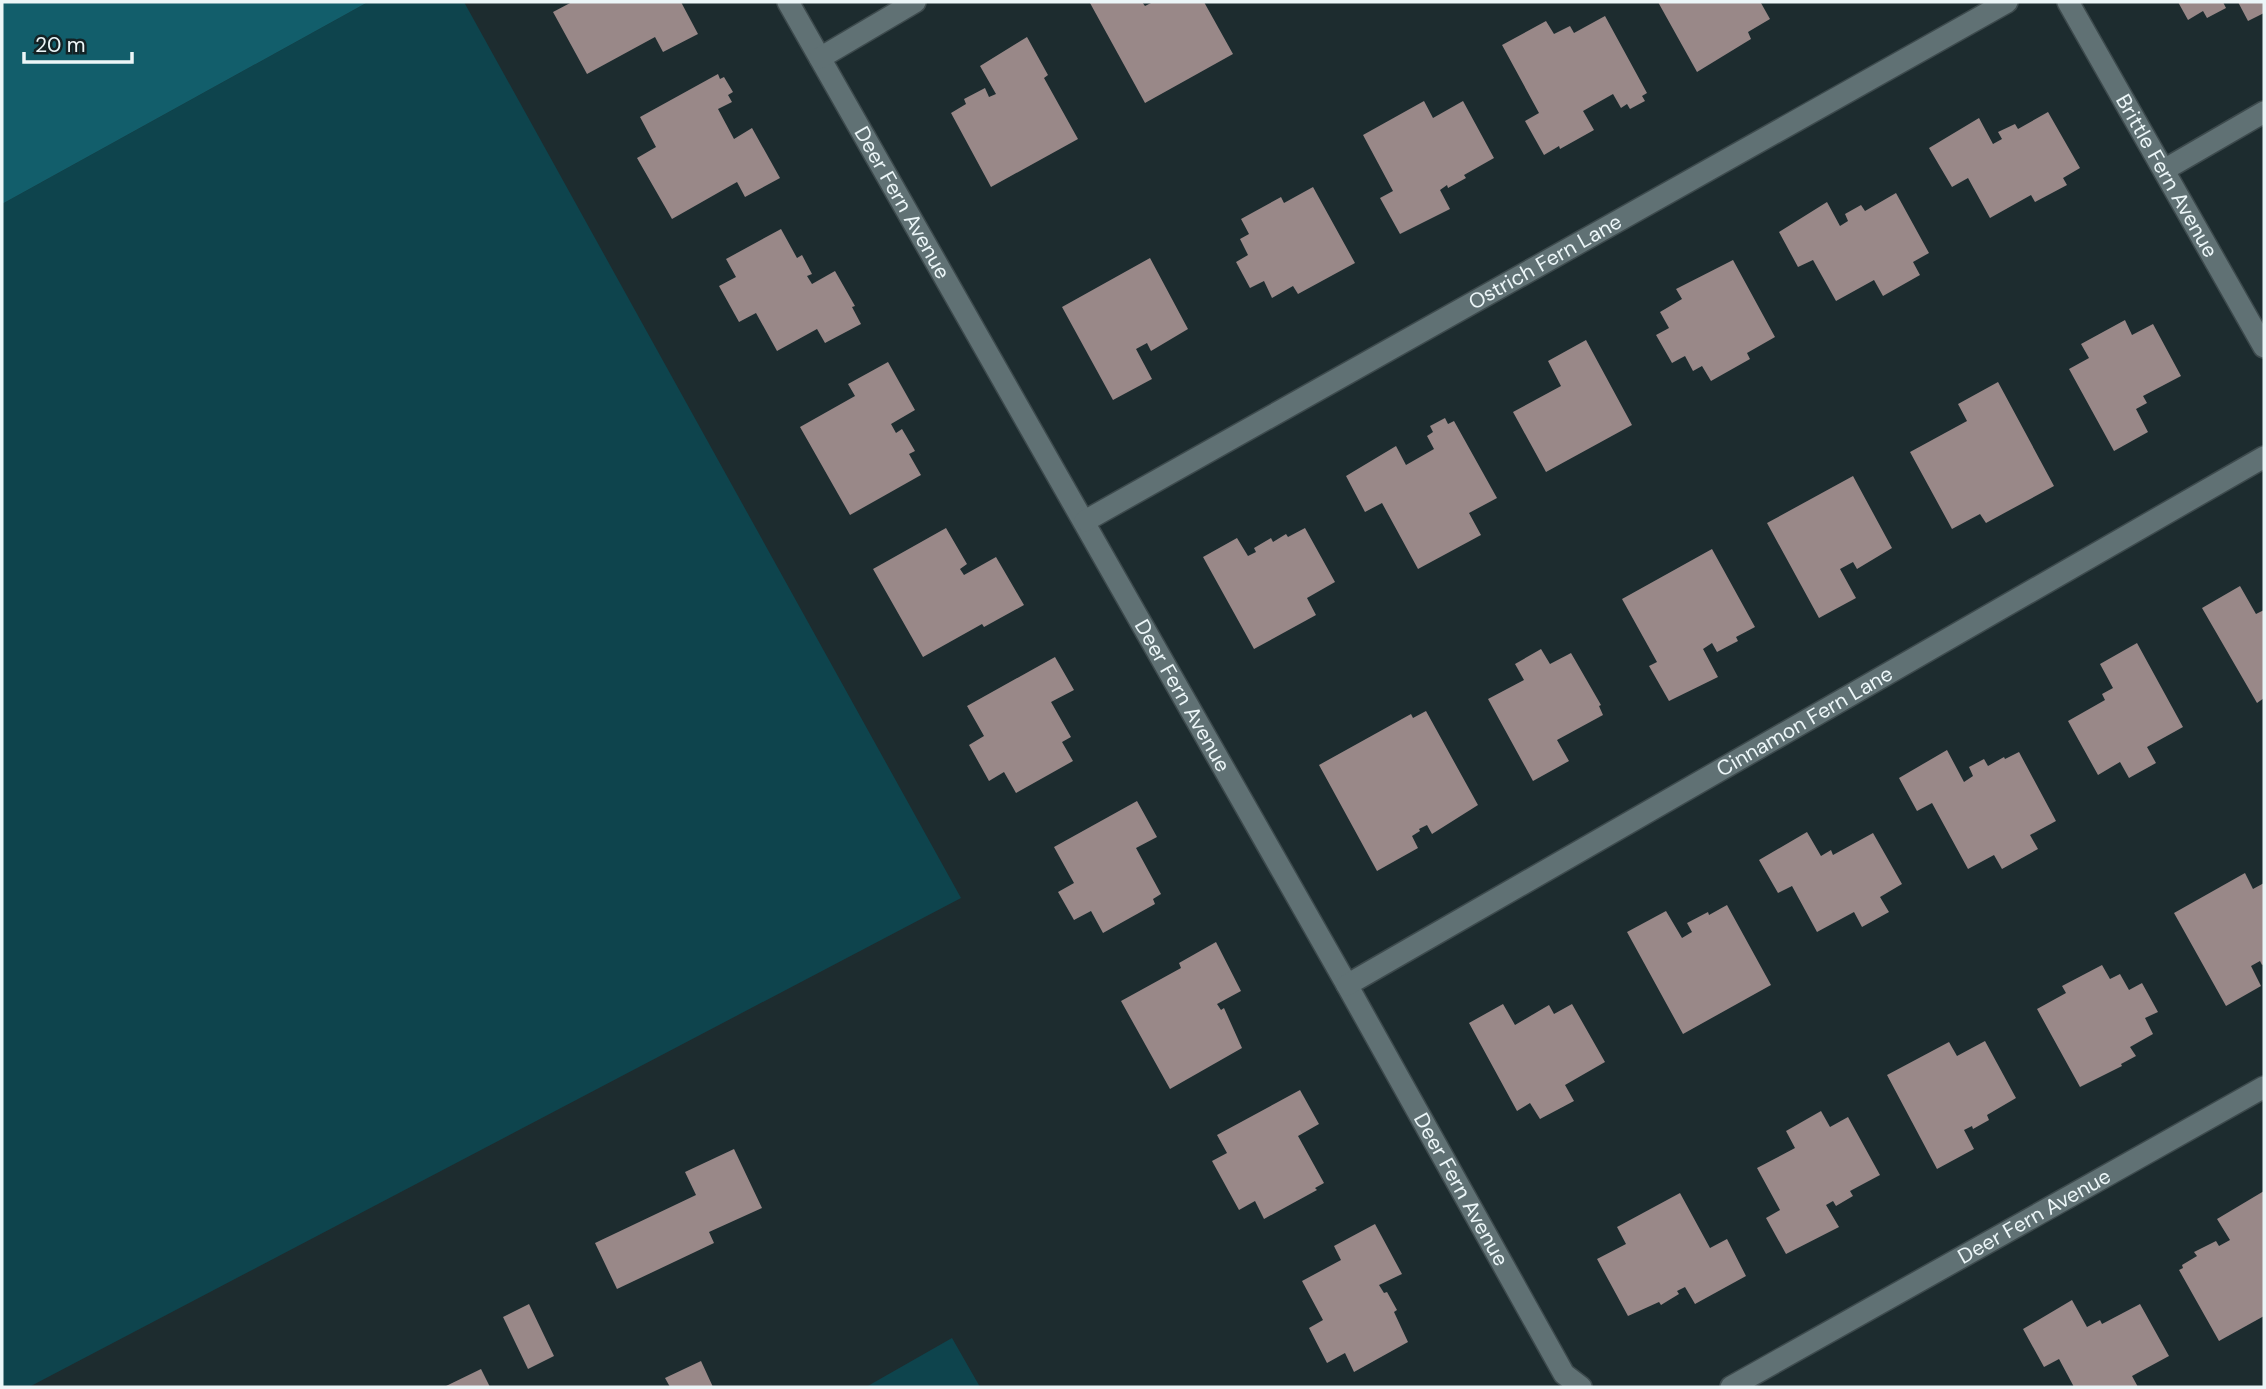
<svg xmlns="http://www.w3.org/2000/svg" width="2266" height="1389" font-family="'DM Sans',sans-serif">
<rect width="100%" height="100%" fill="#1d2c2f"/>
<path fill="#0e444d" d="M368,2H464L961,898L29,1387H2V204Z
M952,1338L980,1387H866Z"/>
<path fill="#125e6b" d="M2,2H368L2,204Z"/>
<path fill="#988" d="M572,2H681L698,34L663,52L655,37L587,74L553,12Z
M1091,2H1142L1145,6L1153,2H1204L1233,54L1145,103L1090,3Z
M1658,2H1764L1761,3L1770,19L1748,32L1751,39L1697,72Z
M2178,2H2223L2226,8L2207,18L2203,11L2188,20Z
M2238,2H2264V13L2248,21Z
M1605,16L1647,93L1642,96L1645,101L1630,109L1627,104L1621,108L1613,94L1583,111L1594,130L1560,149L1559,146L1544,155L1525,121L1539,113L1502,45L1546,21L1554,34L1570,26L1574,33Z
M1027,37L1048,75L1044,78L1078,139L991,187L951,113L966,104L964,99L985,88L989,97L996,94L980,66Z
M718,74L720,79L724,77L733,92L728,95L732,102L718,109L734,139L752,128L780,178L745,197L737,182L672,219L637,158L656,147L640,117Z
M1424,101L1433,118L1463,101L1494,158L1464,175L1466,178L1448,188L1447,185L1440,190L1450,209L1400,234L1380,198L1393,191L1363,135Z
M2048,112L2080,168L2063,178L2067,185L2035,202L2031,195L1990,218L1968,178L1952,187L1929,148L1979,118L1993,144L2002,139L1998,132L2015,124L2018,129Z
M1313,187L1355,263L1298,294L1293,286L1272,298L1264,281L1250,288L1236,262L1248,255L1240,239L1249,234L1241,219L1281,197L1284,203Z
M1896,193L1929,253L1913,262L1920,275L1883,296L1874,280L1836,301L1813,260L1798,267L1779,232L1827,202L1840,226L1848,221L1845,214L1861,205L1865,211Z
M781,229L797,258L802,255L812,274L807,276L812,284L835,271L855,306L852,307L861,324L825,343L817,329L777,351L756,313L739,322L719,286L736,277L726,259Z
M1150,258L1188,329L1151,351L1147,343L1136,349L1152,379L1113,400L1062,307Z
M1733,260L1775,337L1747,353L1750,359L1711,381L1702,366L1693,371L1685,356L1672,363L1656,335L1669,328L1660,312L1682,299L1676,289Z
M2125,320L2132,335L2153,324L2181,376L2143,396L2147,403L2136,409L2148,432L2114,451L2069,369L2089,358L2081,344Z
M1586,340L1632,425L1546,472L1513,412L1561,386L1548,361Z
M888,362L915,410L891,424L896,433L902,429L915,451L909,454L921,475L850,515L800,427L855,396L848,384Z
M1998,382L2054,486L1986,523L1980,514L1952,529L1910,452L1967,421L1958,404Z
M1445,418L1448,424L1454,421L1497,498L1469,513L1481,535L1418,569L1382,503L1365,512L1346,476L1396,446L1406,465L1434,449L1427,436L1433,432L1430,426Z
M1853,476L1892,548L1857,569L1853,562L1840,569L1856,598L1819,618L1767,523Z
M946,528L967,564L960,569L964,575L996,557L1024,605L984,627L982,624L923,657L873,569Z
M1305,528L1335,582L1307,598L1316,615L1254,649L1203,557L1237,538L1248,556L1256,552L1254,548L1271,538L1273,542L1286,534L1288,537Z
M1712,549L1755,627L1736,637L1738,641L1717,652L1712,643L1703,649L1718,677L1669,701L1649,666L1657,662L1622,599Z
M2240,586L2256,614L2264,610V698L2257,703L2202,608Z
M2137,643L2183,727L2147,747L2156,763L2129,778L2120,762L2098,775L2068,721L2105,700L2102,694L2113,688L2100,664Z
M1541,649L1550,664L1571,653L1601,705L1599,706L1603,715L1557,740L1569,761L1533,781L1488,699L1524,680L1515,664Z
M1055,657L1074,690L1051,702L1071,737L1062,742L1073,761L1016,793L1004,772L989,781L969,745L984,736L967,706Z
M1426,711L1478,805L1432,834L1427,825L1419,829L1420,831L1412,836L1418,848L1377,871L1319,765L1411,714L1413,718Z
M1947,750L1964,782L1973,776L1969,767L1984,759L1988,766L2004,757L2005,759L2019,752L2056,821L2030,835L2038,849L2002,869L1994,855L1968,869L1932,803L1917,811L1899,778Z
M1137,801L1157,837L1136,848L1161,894L1153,899L1155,904L1103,933L1091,911L1074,920L1058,892L1074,883L1054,847Z
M1807,832L1821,856L1831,850L1833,855L1873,833L1902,884L1880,897L1889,912L1862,927L1854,912L1817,932L1792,886L1778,893L1759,860Z
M2245,873L2253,889L2264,883V964L2262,965L2260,961L2251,966L2261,986L2226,1006L2174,913Z
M1727,905L1771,985L1683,1034L1627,932L1666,911L1682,938L1692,932L1687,923L1708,912L1709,915Z
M1216,942L1241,991L1217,1004L1221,1010L1224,1008L1242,1048L1170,1089L1121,1001L1181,968L1179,963Z
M2102,965L2110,979L2120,974L2129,990L2142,983L2158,1012L2145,1018L2153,1034L2130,1047L2136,1056L2121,1064L2122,1066L2080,1087L2037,1009L2066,993L2062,986Z
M1503,1004L1515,1025L1549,1005L1554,1014L1572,1004L1605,1062L1565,1085L1574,1101L1540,1119L1530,1103L1517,1111L1469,1023Z
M1985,1041L2016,1098L1987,1115L1989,1120L1973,1129L1972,1126L1964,1130L1974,1149L1937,1169L1887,1075L1949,1042L1957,1056Z
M1300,1090L1319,1124L1298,1136L1324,1183L1315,1188L1317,1190L1264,1219L1255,1201L1239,1210L1212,1161L1227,1153L1217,1135Z
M1821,1111L1830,1127L1848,1117L1880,1175L1850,1191L1853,1196L1836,1206L1833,1201L1826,1205L1839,1227L1786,1254L1766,1218L1780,1210L1757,1168L1795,1148L1786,1131Z
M734,1149L762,1208L709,1232L714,1243L617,1289L595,1243L696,1195L685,1172Z
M2264,1191V1316L2219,1341L2179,1270L2183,1268L2182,1265L2197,1256L2194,1252L2216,1241L2219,1246L2230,1240L2217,1219Z
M1680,1193L1710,1248L1727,1239L1746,1276L1695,1304L1685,1287L1677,1291L1679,1294L1661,1305L1659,1302L1628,1316L1597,1259L1626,1244L1617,1227Z
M1375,1224L1402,1274L1379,1285L1384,1293L1387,1292L1397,1310L1394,1312L1408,1342L1354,1372L1345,1353L1327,1363L1309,1328L1323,1320L1302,1281L1341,1260L1334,1246Z
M2072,1300L2087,1327L2100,1320L2102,1324L2140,1304L2169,1356L2132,1376L2138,1387H2074L2059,1359L2044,1367L2023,1329Z
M529,1304L554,1356L528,1369L503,1317Z
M701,1361L713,1387H670L665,1378Z
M481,1369L490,1387H444Z"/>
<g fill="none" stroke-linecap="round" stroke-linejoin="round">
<defs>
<g id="street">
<path id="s1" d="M788,2L1347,985L1564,1374L1581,1387"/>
<path id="s2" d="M2068,2L2264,347"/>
<path d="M820,58L915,2"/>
<path d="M2164,170L2264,112"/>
<path id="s3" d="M1085,521L2007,2"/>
<path id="s4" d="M1347,985L2264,457"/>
<path id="s5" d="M1731,1387L2264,1087"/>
</g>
</defs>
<use href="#street" stroke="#3d4a4d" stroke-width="24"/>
<use href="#street" stroke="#607174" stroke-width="21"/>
</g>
<g text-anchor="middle" stroke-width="5" stroke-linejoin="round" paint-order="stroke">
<g font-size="21" fill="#ecf6f8" stroke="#132225">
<text dy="7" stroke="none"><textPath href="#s2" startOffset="200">Brittle Fern Avenue</textPath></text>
<text dy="7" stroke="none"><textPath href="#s1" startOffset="231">Deer Fern Avenue</textPath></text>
<text dy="7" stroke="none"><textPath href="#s3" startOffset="528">Ostrich Fern Lane</textPath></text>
<text dy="7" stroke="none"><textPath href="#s1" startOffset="798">Deer Fern Avenue</textPath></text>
<text dy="7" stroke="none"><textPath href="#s4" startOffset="528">Cinnamon Fern Lane</textPath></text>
<text dy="7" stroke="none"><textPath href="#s1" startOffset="1365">Deer Fern Avenue</textPath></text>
<text dy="7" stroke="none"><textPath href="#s5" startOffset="348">Deer Fern Avenue</textPath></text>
</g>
</g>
<rect width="2266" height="1389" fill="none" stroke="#ecf6f8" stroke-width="7"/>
<path d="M24 52v10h108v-10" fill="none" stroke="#ecf6f8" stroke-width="3.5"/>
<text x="35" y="52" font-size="21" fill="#ecf6f8" stroke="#132225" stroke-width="5" paint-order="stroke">20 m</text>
</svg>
